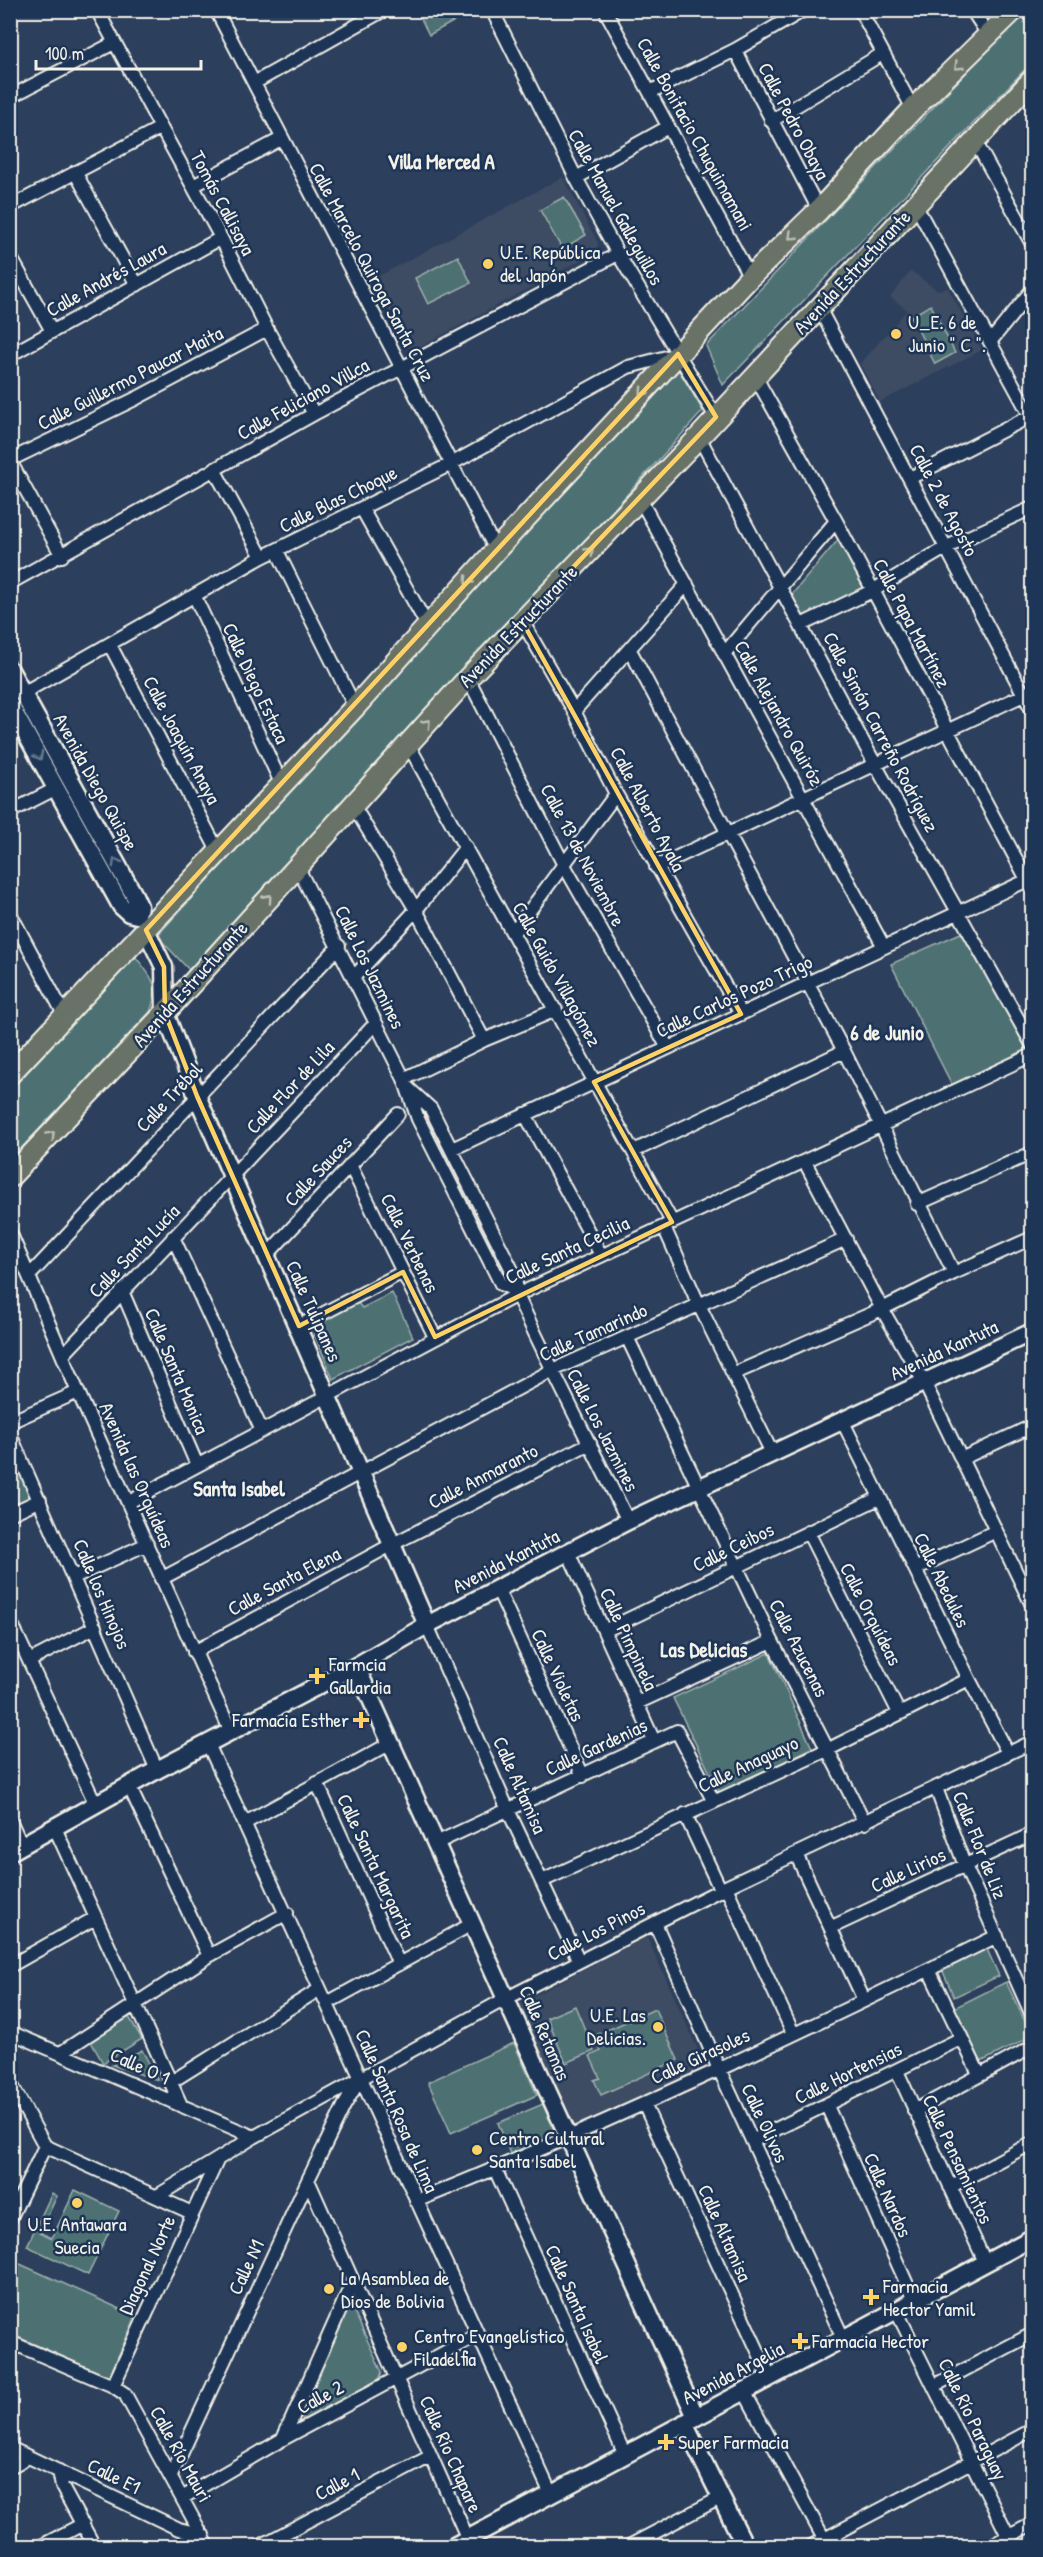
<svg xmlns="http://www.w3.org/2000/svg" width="1043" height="2557" font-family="'Patrick Hand',sans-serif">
<rect width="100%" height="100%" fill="#2c3f5c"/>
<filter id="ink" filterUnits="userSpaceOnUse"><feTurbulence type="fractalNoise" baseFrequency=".0167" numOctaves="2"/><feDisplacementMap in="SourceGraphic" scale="12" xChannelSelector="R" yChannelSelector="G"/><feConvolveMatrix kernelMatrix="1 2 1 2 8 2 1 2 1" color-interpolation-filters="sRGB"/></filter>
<g filter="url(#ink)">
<path fill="#3e4b63" d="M563,177L598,243V251L411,352L375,287L377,277Z
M911,271L937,290L948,288L982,350L880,402L860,364L907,310L890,297Z
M643,1937L648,1939L704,2063L702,2068L576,2129L520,2007L521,2003Z"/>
<path fill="#4d7173" stroke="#a0b1ae" stroke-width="1.5" d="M473,11L429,35L417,11L473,10Z
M1025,11H1032V62L723,385L706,346Z
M564,197L586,235L562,249L540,210Z
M458,256L471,283L428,304L415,278Z
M931,305L955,353L935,364L911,316Z
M677,367L703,411L192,973L157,936Z
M838,540L869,591L805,620L788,599Z
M965,931L1027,1051L953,1087L891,964Z
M134,955C152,978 161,983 150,1012L11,1159L10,1087Z
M392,1293L413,1337L333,1379L311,1326L354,1298L362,1308Z
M10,1450L32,1499L10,1508Z
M769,1653L812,1748L720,1793L673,1698Z
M986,1947L999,1976L954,1997L941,1967Z
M1006,1982L1032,2036L981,2062L954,2008Z
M575,2006L594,2051L566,2063L547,2018Z
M655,2009L678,2060L601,2095L594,2080L600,2078L590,2056L601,2051L594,2036Z
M129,2017L142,2039L103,2063L90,2040Z
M514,2043L537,2095L451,2133L428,2082Z
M142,2050L158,2080L112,2065Z
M543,2104L556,2135L510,2154L498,2123Z
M75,2190L119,2211L88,2275L27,2246L52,2193L57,2196L40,2232L52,2238Z
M11,2260L136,2316L109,2377L11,2334Z
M348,2308L353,2309L382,2372L379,2380L303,2420L299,2412Z"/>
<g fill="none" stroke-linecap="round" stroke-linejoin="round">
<defs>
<path id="street" d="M97,10L221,238L267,329L314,414
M216,10L496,550
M492,10L576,178L618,254L716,417
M605,10L750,277
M860,10L913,109
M972,10L989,36
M735,50L819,210
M254,83L384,10
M650,92L735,50L804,10
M10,97L114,43
M771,121L882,54
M975,141L1032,244
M75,172L137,285
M576,178L668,127
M193,186L281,139
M915,204L1032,419
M10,207L160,128
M10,256L52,331
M819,308L1032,710
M990,342L1032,290
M10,355L221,238
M755,376L836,521L1032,889
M699,437L875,764L1032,1044
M10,460L137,398L267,329
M10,461L62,556
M214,469L262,557
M910,478L1031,416
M640,499L884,947
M362,509L427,625
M277,551L355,707
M10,583L314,414L618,254
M195,597L282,785
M522,621L574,711L616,794L741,1014
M801,625L872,591L947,547L1032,508
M110,645L219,853
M630,650L844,1051L954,1273
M724,654L836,521
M468,678L564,865L668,1048
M23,693L262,557L451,464L628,367L678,354
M574,711L687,584
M408,744L672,1222
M353,805L416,910L484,1040
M10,812L57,788
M297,866L404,1079L418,1119L501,1284L514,1290L517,1295C552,1372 591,1446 628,1521
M656,867L1032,691
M10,913L65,1016
M513,933L616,794
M353,978L416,910L466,847
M404,1079L484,1040L556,1010
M408,1088L431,1109L514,1274L516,1284L514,1290
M525,1114L601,1255
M452,1149L1032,878
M634,1151L844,1051
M805,1162L882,1309L924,1382L1032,1605
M350,1165L435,1337
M917,1204L1032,1153
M664,1227L699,1305L772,1453
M10,1232L78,1392L231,1732
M173,1237L262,1431
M267,1255L398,1114
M29,1276L339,946
M122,1291L197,1465
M299,1326L403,1272
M628,1339L772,1641L865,1823
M64,1354L375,1024
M733,1374L882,1309L954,1273L1032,1238
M10,1422L78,1392
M843,1422L969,1679L1008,1753
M10,1434L157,1770
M961,1459L1032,1426
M129,1502L517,1295L1032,1055
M10,1514L40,1500
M808,1532L899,1713
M568,1552L654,1741
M915,1569L996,1531
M74,1577L147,1544
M161,1579L551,1371L846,1239
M498,1590L583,1776
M10,1620L96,1805
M427,1625L508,1810L579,1961
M604,1631L879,1498
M194,1652L393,1544L590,1443
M29,1661L95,1627
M637,1703L772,1641
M208,1744L551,2494
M317,1783L399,1964
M129,1786L209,1956
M936,1788L965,1866L1032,2015
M685,1814L721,1891
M10,1820L22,1846
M245,1823L391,1743
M55,1828L181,2105
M434,1844L677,1731L714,1802
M796,1854L864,2000
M542,1881L829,1749L969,1679
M726,1887L793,2033
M655,1923L719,2069L843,2338
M832,1927L1032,1834
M10,1966L95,1918
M929,1970L979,2074
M327,2003L472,1924
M10,2032L254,2137
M62,2052L209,1956L287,1913
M897,2071L985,2262
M10,2082L45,2146
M171,2082L320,1989
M644,2104L770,2377
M827,2106L914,2300
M914,2111L1032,2047
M752,2141L960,2039
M45,2146L192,2213
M495,2169L625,2455
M308,2180L471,2546
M950,2187L1032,2143
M157,2196L254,2137L507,1998L726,1887L1032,1742
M416,2201C613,2122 806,2030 997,1936
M10,2219L45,2146
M896,2310L1013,2546
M10,2342L113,2386L125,2394L208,2546
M113,2386L217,2161
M934,2386L1032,2334
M744,2391L824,2539
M283,2439L353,2281
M10,2448L179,2529L203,2535
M10,2467L29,2457
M59,2471L62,2487L94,2546
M171,2476L308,2180L344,2106L360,2079
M182,2498L283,2439L477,2335
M41,2546L83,2524
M260,2546L431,2456
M629,2546L722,2497
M811,2546L1032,2430
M990,2546L1032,2524"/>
<path id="secondary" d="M10,670L134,895L139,906L137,915L129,913L121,906L10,705
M146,930L164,967L165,1013L197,1096L427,1625
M356,1666C469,1917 581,2167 696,2417
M10,1852L157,1770L356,1666L427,1625L628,1521L1032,1332
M684,2423L745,2546
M454,2546L1032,2238"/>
<path id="primary" d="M10,1074L355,707L496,550L750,277L819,210L913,109L1014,10
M10,1177L165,1013L468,678L699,437L1032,80"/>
</defs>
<use href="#street" stroke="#f4f1e8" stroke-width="16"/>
<use href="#secondary" stroke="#f4f1e8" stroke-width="21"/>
<use href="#primary" stroke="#f4f1e8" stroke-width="24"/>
<use href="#street" stroke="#1d3557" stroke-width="12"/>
<use href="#secondary" stroke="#1d3557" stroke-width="16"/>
<use href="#primary" stroke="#697266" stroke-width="20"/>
</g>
<defs><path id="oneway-chevron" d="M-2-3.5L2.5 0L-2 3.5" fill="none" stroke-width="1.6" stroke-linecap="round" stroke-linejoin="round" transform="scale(1.5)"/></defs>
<g stroke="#bcbeb4">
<use href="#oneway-chevron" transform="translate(958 66) rotate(136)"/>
<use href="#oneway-chevron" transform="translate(792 236) rotate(136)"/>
<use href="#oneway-chevron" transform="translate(643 392) rotate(133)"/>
<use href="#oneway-chevron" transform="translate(590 551) rotate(-46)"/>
<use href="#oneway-chevron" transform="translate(468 581) rotate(132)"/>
<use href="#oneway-chevron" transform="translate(427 723) rotate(-48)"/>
<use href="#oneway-chevron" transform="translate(268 898) rotate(-48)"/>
<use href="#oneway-chevron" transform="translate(51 1135) rotate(-47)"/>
</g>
<g stroke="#68778a">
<use href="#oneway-chevron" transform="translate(39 756) rotate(61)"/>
<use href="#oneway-chevron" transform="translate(116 862) rotate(-119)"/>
</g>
</g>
<path fill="none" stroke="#ffd166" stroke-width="4.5" stroke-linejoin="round" d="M678,354L716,417L522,621L741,1014L594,1082L672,1222L435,1337L403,1272L299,1326L197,1096L165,1013L164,967L146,930Z"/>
<g fill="#ffd166" stroke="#1d3557" stroke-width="2">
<circle cx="488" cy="264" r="6"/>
<circle cx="896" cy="334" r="6"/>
<path d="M314 1667h6v6h6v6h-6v6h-6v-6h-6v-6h6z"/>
<path d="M358 1711h6v6h6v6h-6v6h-6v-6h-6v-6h6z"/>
<circle cx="658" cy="2027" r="6"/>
<circle cx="477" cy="2150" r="6"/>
<circle cx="77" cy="2203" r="6"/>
<circle cx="329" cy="2289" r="6"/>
<path d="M868 2288h6v6h6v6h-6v6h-6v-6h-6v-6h6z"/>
<path d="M797 2332h6v6h6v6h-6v6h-6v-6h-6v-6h6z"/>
<circle cx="402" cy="2347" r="6"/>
<path d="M663 2433h6v6h6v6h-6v6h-6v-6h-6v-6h6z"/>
</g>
<g text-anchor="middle" stroke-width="5" stroke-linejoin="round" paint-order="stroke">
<g font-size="20" fill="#f4f1e8" stroke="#1d3557">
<text transform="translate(794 121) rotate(62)" y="7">Calle Pedro Obaya</text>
<text transform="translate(695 134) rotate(61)" y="7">Calle Bonifacio Chuquimamani</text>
<text transform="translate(223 203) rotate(62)" y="7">Tomás Callisaya</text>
<text transform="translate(616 207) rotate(61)" y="7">Calle Manuel Galleguillos</text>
<text transform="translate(372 272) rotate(62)" y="7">Calle Marcelo Quiroga Santa Cruz</text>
<text transform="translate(852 272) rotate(-47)" y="7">Avenida Estructurante</text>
<text transform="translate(106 279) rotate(-29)" y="7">Calle Andrés Laura</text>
<text transform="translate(130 378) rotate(-27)" y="7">Calle Guillermo Paucar Maita</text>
<text transform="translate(303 399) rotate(-29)" y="7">Calle Feliciano Villca</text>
<text transform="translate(338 499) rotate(-26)" y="7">Calle Blas Choque</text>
<text transform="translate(944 500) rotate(62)" y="7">Calle 2 de Agosto</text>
<text transform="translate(912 623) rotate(62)" y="7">Calle Papa Martínez</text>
<text transform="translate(518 626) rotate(-46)" y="7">Avenida Estructurante</text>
<text transform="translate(256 683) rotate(65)" y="7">Calle Diego Estaca</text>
<text transform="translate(779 713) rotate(61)" y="7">Calle Alejandro Quiróz</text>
<text transform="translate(881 732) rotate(62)" y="7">Calle Simón Carreño Rodríguez</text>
<text transform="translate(182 740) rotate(62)" y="7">Calle Joaquín Anaya</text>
<text transform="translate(96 782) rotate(61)" y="7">Avenida Diego Quispe</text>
<text transform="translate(648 809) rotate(62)" y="7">Calle Alberto Ayala</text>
<text transform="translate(583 855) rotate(62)" y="7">Calle 13 de Noviembre</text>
<text transform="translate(370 967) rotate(64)" y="7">Calle Los Jazmines</text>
<text transform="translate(557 974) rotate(61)" y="7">Calle Guido Villagómez</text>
<text transform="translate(190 984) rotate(-48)" y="7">Avenida Estructurante</text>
<text transform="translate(734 996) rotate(-25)" y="7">Calle Carlos Pozo Trigo</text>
<text transform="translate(290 1087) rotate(-47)" y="7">Calle Flor de Lila</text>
<text transform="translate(169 1097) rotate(-47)" y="7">Calle Trébol</text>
<text transform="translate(318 1171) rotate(-47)" y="7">Calle Sauces</text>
<text transform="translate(410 1243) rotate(64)" y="7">Calle Verbenas</text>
<text transform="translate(567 1250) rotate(-25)" y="7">Calle Santa Cecilia</text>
<text transform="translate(134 1251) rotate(-46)" y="7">Calle Santa Lucía</text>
<text transform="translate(314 1311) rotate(66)" y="7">Calle Tulipanes</text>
<text transform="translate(593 1332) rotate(-24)" y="7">Calle Tamarindo</text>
<text transform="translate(944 1350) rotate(-25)" y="7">Avenida Kantuta</text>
<text transform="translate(177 1371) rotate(67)" y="7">Calle Santa Monica</text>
<text transform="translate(603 1430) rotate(63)" y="7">Calle Los Jazmines</text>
<text transform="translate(137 1475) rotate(66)" y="7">Avenida las Orquídeas</text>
<text transform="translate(483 1476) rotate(-27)" y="7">Calle Anmaranto</text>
<text transform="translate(733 1547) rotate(-26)" y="7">Calle Ceibos</text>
<text transform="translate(506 1561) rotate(-27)" y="7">Avenida Kantuta</text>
<text transform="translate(942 1580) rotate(64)" y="7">Calle Abedules</text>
<text transform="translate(284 1581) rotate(-28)" y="7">Calle Santa Elena</text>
<text transform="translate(102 1594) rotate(67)" y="7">Calle los Hinojos</text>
<text transform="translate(871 1614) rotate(63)" y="7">Calle Orquídeas</text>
<text transform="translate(629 1639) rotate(65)" y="7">Calle Pimpinela</text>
<text transform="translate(799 1648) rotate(63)" y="7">Calle Azucenas</text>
<text transform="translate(558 1675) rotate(65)" y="7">Calle Violetas</text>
<text transform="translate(596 1747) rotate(-25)" y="7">Calle Gardenias</text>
<text transform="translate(748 1764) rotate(-25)" y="7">Calle Anaguayo</text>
<text transform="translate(520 1785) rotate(66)" y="7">Calle Altamisa</text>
<text transform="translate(980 1845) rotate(68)" y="7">Calle Flor de Liz</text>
<text transform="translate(376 1866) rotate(65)" y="7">Calle Santa Margarita</text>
<text transform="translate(908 1870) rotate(-25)" y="7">Calle Lirios</text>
<text transform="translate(596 1931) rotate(-27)" y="7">Calle Los Pinos</text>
<text transform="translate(545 2033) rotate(67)" y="7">Calle Retamas</text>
<text transform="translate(700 2056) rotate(-25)" y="7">Calle Girasoles</text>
<text transform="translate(140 2066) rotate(24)" y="7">Calle O 1</text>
<text transform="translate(848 2073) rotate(-26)" y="7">Calle Hortensias</text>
<text transform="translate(397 2111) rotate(66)" y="7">Calle Santa Rosa de Lima</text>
<text transform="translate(765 2123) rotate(65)" y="7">Calle Olivos</text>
<text transform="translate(958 2159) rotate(65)" y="7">Calle Pensamientos</text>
<text transform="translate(888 2195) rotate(66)" y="7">Calle Nardos</text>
<text transform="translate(725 2233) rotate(66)" y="7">Calle Altamisa</text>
<text transform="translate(147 2265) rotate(-65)" y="7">Diagonal Norte</text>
<text transform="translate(246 2267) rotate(-65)" y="7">Calle N1</text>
<text transform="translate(577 2304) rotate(66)" y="7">Calle Santa Isabel</text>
<text transform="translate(733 2373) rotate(-28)" y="7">Avenida Argelia</text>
<text transform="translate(320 2397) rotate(-28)" y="7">Calle 2</text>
<text transform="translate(973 2419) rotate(64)" y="7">Calle Río Paraguay</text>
<text transform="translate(181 2454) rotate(61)" y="7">Calle Río Mauri</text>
<text transform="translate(451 2454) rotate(66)" y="7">Calle Río Chapare</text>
<text transform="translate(114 2476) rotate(26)" y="7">Calle E1</text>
<text transform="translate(337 2484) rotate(-28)" y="7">Calle 1</text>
</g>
<g font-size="20" fill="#f4f1e8" stroke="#1d3557" text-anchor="start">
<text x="500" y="259">U.E. República<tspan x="500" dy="23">del Japón</tspan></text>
<text x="908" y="329">U_E. 6 de<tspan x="908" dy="23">Junio " C ".</tspan></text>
<text x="329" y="1671">Farmcia<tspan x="329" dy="23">Gallardia</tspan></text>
<text x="349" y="1727" text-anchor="end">Farmacia Esther</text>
<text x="646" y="2022" text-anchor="end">U.E. Las<tspan x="646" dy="23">Delicias.</tspan></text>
<text x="489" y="2145">Centro Cultural<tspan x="489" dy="23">Santa Isabel</tspan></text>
<text x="77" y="2231" text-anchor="middle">U.E. Antawara<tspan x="77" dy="23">Suecia</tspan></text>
<text x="341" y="2285">La Asamblea de<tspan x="341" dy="23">Dios de Bolivia</tspan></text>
<text x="883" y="2293">Farmacia<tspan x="883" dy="23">Hector Yamil</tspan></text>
<text x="414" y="2343">Centro Evangelístico<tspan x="414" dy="23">Filadelfia</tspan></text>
<text x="812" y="2348">Farmacia Hector</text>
<text x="678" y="2449">Super Farmacia</text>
</g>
<g font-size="21" font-weight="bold" fill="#f4f1e8" stroke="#1d3557">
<text x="441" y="169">Villa Merced A</text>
<text x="887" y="1040">6 de Junio</text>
<text x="239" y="1496">Santa Isabel</text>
<text x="704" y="1657">Las Delicias</text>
</g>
</g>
<rect width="1043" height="2557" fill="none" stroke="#1d3557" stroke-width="36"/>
<rect x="18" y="18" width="1007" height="2521" fill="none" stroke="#f4f1e8" stroke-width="2" filter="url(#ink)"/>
<path d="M36 60v9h165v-9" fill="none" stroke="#f4f1e8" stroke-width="3"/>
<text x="45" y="60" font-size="18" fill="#f4f1e8" stroke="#1d3557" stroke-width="4.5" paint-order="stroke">100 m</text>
</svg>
